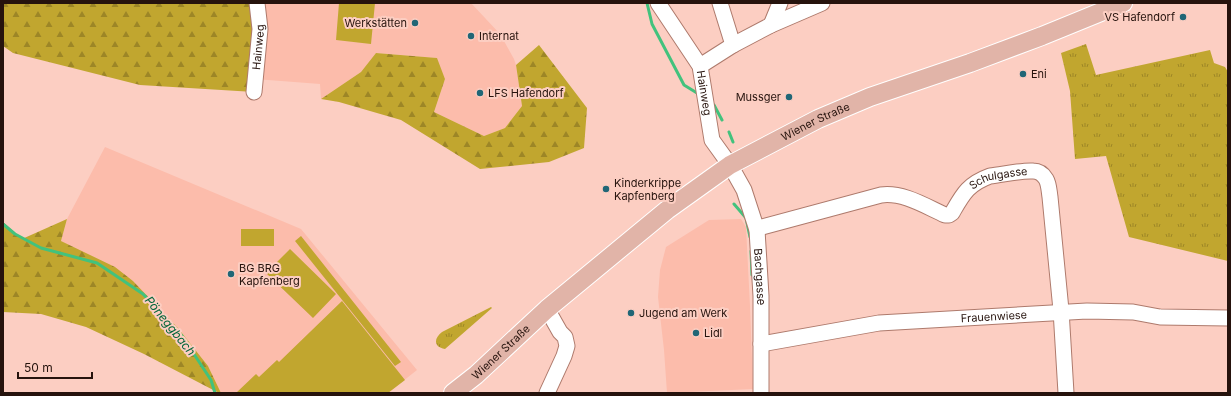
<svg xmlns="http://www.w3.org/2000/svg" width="1231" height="396" font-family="Inter,sans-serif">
<defs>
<pattern id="grass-tufts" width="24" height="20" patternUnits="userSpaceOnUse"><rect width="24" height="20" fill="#c1a62f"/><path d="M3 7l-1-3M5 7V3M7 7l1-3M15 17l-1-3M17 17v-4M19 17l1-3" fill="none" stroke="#9d8626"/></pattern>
<pattern id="forest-firs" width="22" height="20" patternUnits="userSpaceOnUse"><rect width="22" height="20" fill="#c1a62f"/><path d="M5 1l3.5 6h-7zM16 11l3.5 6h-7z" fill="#9d8626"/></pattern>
</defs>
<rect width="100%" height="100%" fill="#fccec2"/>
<path fill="#fcbcab" d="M257,3H471L500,34L514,59L516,65L522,106L505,128L484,136L434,112L445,79L436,58L377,53L361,72L321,99L320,84L255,79Z
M105,147L301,229L417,370L388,393H221L208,366L178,328L133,281L61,241L67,219Z
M741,219L746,227L750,306L753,389L667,393L664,350L658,297L660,270L666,247L709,220Z"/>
<path fill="url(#grass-tufts)" d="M1086,44L1096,75L1210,50L1214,63L1225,67L1228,72V261L1129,237L1106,156L1075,159L1070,91L1061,53Z
M491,307L492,308L445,349C433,347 434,338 442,332Z"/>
<path fill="url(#forest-firs)" d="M3,3H257L254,92L140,85L13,53L3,46Z
M539,45L587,108L584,148L549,162L480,169L401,120L339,102L321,99L361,72L376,53L437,58L445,79L434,112L484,136L505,128L522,106L516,65Z
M67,219L61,241L115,267L133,281L178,328L208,366L221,393H219L144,354L86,327L41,314L3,312V222L22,239Z"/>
<path fill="#c1a62f" d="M339,3H375L371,44L336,40Z
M241,229H274V246H241Z
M301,236L401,362L395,366L295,241Z
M290,249L336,294L313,318L266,273Z
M342,301L405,380L388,393H236L256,374L259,377L277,360L279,362Z"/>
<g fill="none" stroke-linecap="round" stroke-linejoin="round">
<path stroke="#42c27d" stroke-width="3" d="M647,3L652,24L684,85L697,93
M714,105L722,120
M729,132L733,142
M734,204L746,218L750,237
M3,224L15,234L41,248L97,263L143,294L182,336L211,380L215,393
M751,251L752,275"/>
<defs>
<g id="minor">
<path id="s1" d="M658,3L700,66L712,140L730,165L744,190L757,230L761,296V393"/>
<path d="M720,3L733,45"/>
<path d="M771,25L780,3"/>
<path d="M700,66L733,45L771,25L822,3"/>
<path id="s2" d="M254,92L260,29L257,3"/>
<path id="s3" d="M757,230L762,227L881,195C903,192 925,206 945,215H949L952,213C963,194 968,184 990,176C1001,175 1022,170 1033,171C1039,171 1043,174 1046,179C1049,184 1049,191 1050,197L1061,310L1066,393"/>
<path id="s4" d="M761,344L879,323L1087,311L1133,312L1160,317L1228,318"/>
<path d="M547,393L564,356L567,346L565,337L560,332L547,309"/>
</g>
<g id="major">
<path id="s5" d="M453,393L476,375L547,309L667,210L730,165L818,119L870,97L970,63L1042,36L1123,3"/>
</g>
</defs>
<use href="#minor" stroke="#ae7a6c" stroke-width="17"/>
<use href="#major" stroke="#fff" stroke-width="20"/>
<use href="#minor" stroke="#fff" stroke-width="15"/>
<use href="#major" stroke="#e1b4a8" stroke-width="18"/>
</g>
<g fill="#206676" stroke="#fccec2" stroke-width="1.5">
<circle cx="1183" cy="17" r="4"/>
<circle cx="415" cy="23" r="4"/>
<circle cx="471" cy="36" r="4"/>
<circle cx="1023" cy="74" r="4"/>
<circle cx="480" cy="93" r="4"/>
<circle cx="789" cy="97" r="4"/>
<circle cx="606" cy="189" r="4"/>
<circle cx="231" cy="274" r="4"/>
<circle cx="631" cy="313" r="4"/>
<circle cx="696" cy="333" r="4"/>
</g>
<g text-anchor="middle" stroke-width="4" stroke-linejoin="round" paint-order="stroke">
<g font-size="11" fill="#26130d" stroke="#fccec2" text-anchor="start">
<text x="1175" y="21" text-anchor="end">VS Hafendorf</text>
<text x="407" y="27" text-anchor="end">Werkstätten</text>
<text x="479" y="40">Internat</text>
<text x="1031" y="78">Eni</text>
<text x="488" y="97">LFS Hafendorf</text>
<text x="781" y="101" text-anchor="end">Mussger</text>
<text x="614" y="187">Kinderkrippe<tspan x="614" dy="13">Kapfenberg</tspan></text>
<text x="239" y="272">BG BRG<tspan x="239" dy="13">Kapfenberg</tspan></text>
<text x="639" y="317">Jugend am Werk</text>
<text x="704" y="337">Lidl</text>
</g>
<g font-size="11" fill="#26130d" stroke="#fccec2">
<text dy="4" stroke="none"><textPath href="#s2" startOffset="45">Hainweg</textPath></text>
<text dy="4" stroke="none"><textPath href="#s1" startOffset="103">Hainweg</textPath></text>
<text dy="4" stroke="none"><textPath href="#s5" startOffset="455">Wiener Straße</textPath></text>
<text dy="4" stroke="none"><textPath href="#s3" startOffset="267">Schulgasse</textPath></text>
<text dy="4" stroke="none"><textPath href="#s1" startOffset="299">Bachgasse</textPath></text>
<text dy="4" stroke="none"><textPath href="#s4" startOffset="235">Frauenwiese</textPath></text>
<text dy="4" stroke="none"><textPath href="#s5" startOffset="63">Wiener Straße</textPath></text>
</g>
<g font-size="12" font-style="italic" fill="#03663a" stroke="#fccec2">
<text transform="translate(170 326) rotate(51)" y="4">Pöneggbach</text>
</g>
</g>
<rect width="1231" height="396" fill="none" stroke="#26130d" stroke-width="8"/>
<path d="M18 372v6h74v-6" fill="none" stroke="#26130d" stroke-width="2"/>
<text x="24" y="372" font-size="12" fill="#26130d" stroke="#fccec2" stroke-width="3" paint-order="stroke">50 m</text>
</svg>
